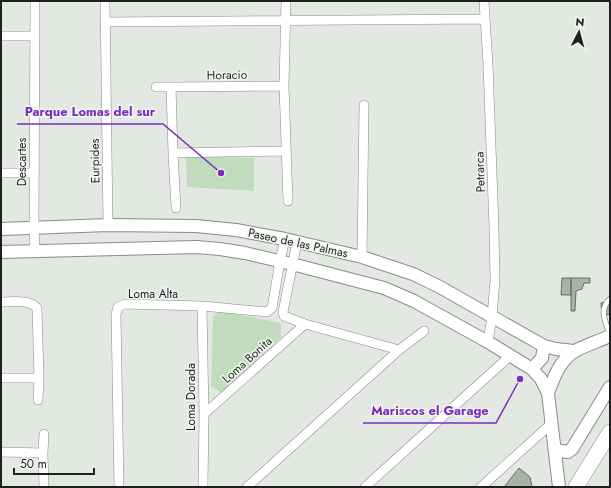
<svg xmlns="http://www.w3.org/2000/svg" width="611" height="488" font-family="Jost,sans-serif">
<rect width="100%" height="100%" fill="#e3e8e3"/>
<path fill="#c0dcbc" d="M186,156L254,158V191L187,187Z
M220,311L281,323V337L222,393L211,386L213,317Z"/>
<path fill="#acb0ab" stroke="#686d68" d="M562,278H571V295H561Z
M571,278H590V283H584L582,289L576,291L575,311H571Z
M610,301V314L602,316L601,303Z
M519,468L530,477L532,487H504Z"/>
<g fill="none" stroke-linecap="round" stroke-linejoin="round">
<defs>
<path id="service" d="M610,299C598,310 606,322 610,335"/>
<path id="minor" d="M35,1L34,228L35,251
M105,1L108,225
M484,1L488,65L494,228L495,280L492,316L488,342
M105,22L484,19
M1,36H35
M284,86L286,1
M156,87H171
M285,151L173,153L171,87L284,86L288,201
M173,153L176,208
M1,173H34
M362,257L364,105
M1,302C12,302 30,299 37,308L39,378H1
M202,306L204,414L203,487
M399,350L424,331
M38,400L39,378
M204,414L305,324
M1,452L43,453L44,487
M43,453L44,434
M119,487L116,314L118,307L125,304L202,306L267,312L272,308L280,261L285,239
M247,487L399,350L305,324L284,316L283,312L297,242
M365,487L511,355
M481,487L551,424"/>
<path id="tertiary" d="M1,229L108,225L196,226L236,230L285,239L362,257L413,274L438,286L544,346L556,349L574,351
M1,252L196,247L220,249L245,253L292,264L384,288L414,301L488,342L532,369L541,379L548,393L559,487
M532,369L542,358L544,346
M548,393C554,377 560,360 575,351C586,345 599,341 610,336
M555,450L568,452L572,449L610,387"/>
<path id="trunk" d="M576,487L610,432"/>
</defs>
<use href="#service" stroke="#888c87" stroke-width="6"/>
<use href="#minor" stroke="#888c87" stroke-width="10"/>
<use href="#tertiary" stroke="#888c87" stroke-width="14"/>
<use href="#trunk" stroke="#888c87" stroke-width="16"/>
<use href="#service" stroke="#fff" stroke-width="4.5"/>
<use href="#minor" stroke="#fff" stroke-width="9"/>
<use href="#tertiary" stroke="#fff" stroke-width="12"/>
<use href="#trunk" stroke="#fff" stroke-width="15"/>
</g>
<g text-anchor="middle" stroke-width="3" stroke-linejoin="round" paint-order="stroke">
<g font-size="12" fill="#1e201e" stroke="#f1f6f0">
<text transform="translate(227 75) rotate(-1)" y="4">Horacio</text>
<text transform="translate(95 161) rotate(-91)" y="4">Eurpides</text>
<text transform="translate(22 162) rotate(-90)" y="4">Descartes</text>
<text transform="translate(480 172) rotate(-92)" y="4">Petrarca</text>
<text transform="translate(298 243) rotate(12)" y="4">Paseo de las Palmas</text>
<text x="153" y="298">Loma Alta</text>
<text transform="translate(247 360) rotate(-42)" y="4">Loma Bonita</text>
<text transform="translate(191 397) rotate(-90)" y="4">Loma Dorada</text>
</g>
</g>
<path fill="none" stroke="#7b2cbf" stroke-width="1.5" d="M221 173L163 124H17M520 379L496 423H363"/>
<g fill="#7b2cbf" stroke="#f1f6f0" stroke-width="1.5">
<circle cx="221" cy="173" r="4"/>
<circle cx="520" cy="379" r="4"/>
</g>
<g font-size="13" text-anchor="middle" font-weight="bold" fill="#7b2cbf" stroke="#f1f6f0" stroke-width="3" stroke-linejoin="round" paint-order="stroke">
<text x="90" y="116">Parque Lomas del sur</text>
<text x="430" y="415">Mariscos el Garage</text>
</g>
<rect width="611" height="488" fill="none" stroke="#1e201e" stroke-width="4"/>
<g transform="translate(579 32) rotate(6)" stroke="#f1f6f0" stroke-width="3" paint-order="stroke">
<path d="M0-3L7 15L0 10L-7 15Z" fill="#1e201e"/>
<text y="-6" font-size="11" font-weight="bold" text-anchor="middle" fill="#1e201e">N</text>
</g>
<path d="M14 468v6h80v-6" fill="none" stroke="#1e201e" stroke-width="2"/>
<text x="20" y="468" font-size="12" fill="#1e201e" stroke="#f1f6f0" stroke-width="3" paint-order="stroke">50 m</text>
</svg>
